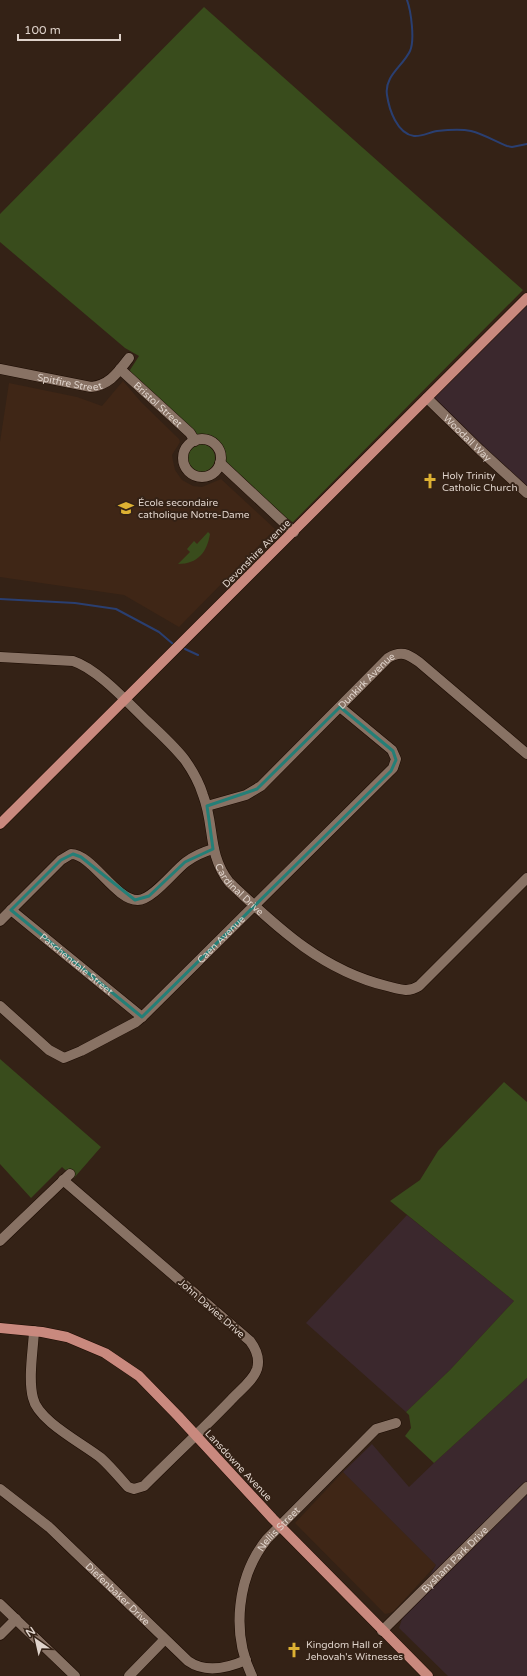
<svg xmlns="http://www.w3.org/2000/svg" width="527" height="1676" font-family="'Varela Round',sans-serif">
<rect width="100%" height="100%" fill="#342216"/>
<path fill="#3f2616" d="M123,381L141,402L179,439L180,442L172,455L173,461L175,470L182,480L193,486L202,487L221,479L275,529L179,627L124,595L0,577V442L9,383L77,397L102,406Z
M343,1472L436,1565L394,1611L390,1613L385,1614L295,1523Z"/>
<path fill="#3b282d" d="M527,298V493L427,398Z
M407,1215L514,1301L450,1370L406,1412L306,1323Z
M527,1378V1676H448L399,1628L402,1619L436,1565L343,1472L372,1444L409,1487L434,1463Z"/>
<path fill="#394c1c" d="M204,7L523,290L293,522L289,521L229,466L225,461L223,451L219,444L211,438L194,433L131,374L130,370L139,356L125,348L0,242V214Z
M187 458a14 14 0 1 1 28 0a14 14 0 1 1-28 0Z
M208,532L210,534C207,552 198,564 178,564L190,552L187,549L194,541L197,544Z
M0,1059L101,1147L74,1178L62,1167L31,1198L0,1164Z
M504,1082L527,1102V1378L434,1463L405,1436L411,1428L409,1415L406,1412L450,1370L514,1301L390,1201L420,1180L438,1151Z"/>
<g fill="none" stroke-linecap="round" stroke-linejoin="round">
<path stroke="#2a3f71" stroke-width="2" d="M407,0C411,11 415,40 410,51C403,66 384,76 387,95C389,109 397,134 414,136C421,137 430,132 437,131C447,130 461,129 471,131C483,134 495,141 507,146L512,147L527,144
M0,599L75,603L116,609L159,632L173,644
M185,649L198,655"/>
<defs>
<g id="minor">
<path id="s1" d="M0,369L91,387C110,385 118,372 129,358"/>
<path id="s2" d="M120,369L190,433L195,441"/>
<path id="s3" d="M427,398L480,450L527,493"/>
<circle cx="202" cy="458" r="19"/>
<path d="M220,463L294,532"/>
<path id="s4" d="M0,657L73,661C98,669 129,704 148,722C161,734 174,746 185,760C192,770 199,782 203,795C215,826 207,853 229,882C277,927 321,970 387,986C399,989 408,993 419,986L527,878"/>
<path id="s5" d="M207,806L246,795L261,786L388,658C401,650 408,654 419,662L527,754"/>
<path id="s6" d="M11,910L142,1017"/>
<path d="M0,921L61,860L71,854C92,854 116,901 138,900C152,900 174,871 186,862C194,856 203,852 213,849"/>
<path id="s7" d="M0,1006L49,1050L64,1058L81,1051L136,1022L142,1017L393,768L396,759L392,750L340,707"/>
<path d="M0,1241L70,1174"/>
<path d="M34,1331C33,1351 28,1379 33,1398C38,1421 82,1443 101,1458C111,1467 119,1477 128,1487L134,1489L144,1486C173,1457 203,1429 231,1400C239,1391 253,1381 257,1369C260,1359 256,1349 250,1341L63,1180"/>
<path id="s8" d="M0,1489L49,1527L188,1661C205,1673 228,1668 246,1660"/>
<path d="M0,1604L75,1676"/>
<path id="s9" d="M382,1631L527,1487"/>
<path d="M0,1635L16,1619"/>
<path d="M129,1676L164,1640"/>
<path id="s10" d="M252,1676C231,1633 237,1576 267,1539L371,1434L376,1429L396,1423"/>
</g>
<path id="major" d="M0,824L527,298
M0,1328L42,1332L67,1337L105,1353L139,1376L178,1416L273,1519L428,1676"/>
</defs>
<use href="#minor" stroke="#1b0b02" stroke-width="11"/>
<use href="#major" stroke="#1b0b02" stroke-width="11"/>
<use href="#minor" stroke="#887264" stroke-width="10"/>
<use href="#major" stroke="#c9897e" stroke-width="10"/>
</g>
<path fill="none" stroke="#247f77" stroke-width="3" stroke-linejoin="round" d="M340,707L393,751L396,760L391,771L142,1017L11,910L61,860L73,854L81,857L135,900L149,896L185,862L213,849L207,806L257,789Z"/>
<defs>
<symbol id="church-bare" viewBox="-9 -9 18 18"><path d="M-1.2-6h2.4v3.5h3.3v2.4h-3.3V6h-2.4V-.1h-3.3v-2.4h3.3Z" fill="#ddb133" stroke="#342216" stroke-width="2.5" paint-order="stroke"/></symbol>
<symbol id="school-bare" viewBox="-9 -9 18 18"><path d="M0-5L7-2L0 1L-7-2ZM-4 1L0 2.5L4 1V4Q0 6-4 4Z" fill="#ddb133" stroke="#342216" stroke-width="2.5" paint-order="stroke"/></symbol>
</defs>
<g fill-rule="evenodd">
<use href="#church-bare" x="419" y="470" width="22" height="22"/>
<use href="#school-bare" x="115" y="497" width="22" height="22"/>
<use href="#church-bare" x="283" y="1639" width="22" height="22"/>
</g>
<g text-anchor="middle" stroke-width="4" stroke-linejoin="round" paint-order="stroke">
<g font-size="10" fill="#dfd3cb" stroke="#342216">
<text dy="4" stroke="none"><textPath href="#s1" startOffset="71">Spitfire Street</textPath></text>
<text dy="4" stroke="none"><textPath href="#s2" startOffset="52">Bristol Street</textPath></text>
<text dy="4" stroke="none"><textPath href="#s3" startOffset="57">Woodall Way</textPath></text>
<text transform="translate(256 553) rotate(-45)" y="4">Devonshire Avenue</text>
<text dy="4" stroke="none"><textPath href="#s5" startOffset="207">Dunkirk Avenue</textPath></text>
<text dy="4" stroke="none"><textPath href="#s4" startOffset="367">Cardinal Drive</textPath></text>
<text dy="4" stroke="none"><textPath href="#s7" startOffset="282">Caen Avenue</textPath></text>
<text dy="4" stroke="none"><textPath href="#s6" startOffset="85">Paschendale Street</textPath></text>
<text transform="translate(212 1308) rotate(41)" y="4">John Davies Drive</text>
<text transform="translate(239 1465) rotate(47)" y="4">Lansdowne Avenue</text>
<text dy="4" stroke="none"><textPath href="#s10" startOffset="160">Nellis Street</textPath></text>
<text dy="4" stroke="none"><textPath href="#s9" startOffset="102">Bysham Park Drive</textPath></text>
<text dy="4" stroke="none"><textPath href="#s8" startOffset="158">Diefenbaker Drive</textPath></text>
</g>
<g font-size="10" fill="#dfd3cb" stroke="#342216" text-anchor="start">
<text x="442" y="479">Holy Trinity<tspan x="442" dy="12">Catholic Church</tspan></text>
<text x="138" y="506">École secondaire<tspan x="138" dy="12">catholique Notre-Dame</tspan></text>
<text x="306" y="1648">Kingdom Hall of<tspan x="306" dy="12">Jehovah's Witnesses</tspan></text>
</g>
</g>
<g transform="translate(36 1640) rotate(326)" stroke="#342216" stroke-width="3" paint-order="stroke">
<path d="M0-3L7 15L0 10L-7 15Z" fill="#dfd3cb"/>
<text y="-6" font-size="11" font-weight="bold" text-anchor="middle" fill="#dfd3cb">N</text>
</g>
<path d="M18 34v6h102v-6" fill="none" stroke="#dfd3cb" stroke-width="2"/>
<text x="24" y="34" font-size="12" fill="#dfd3cb" stroke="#342216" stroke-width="3" paint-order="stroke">100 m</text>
</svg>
